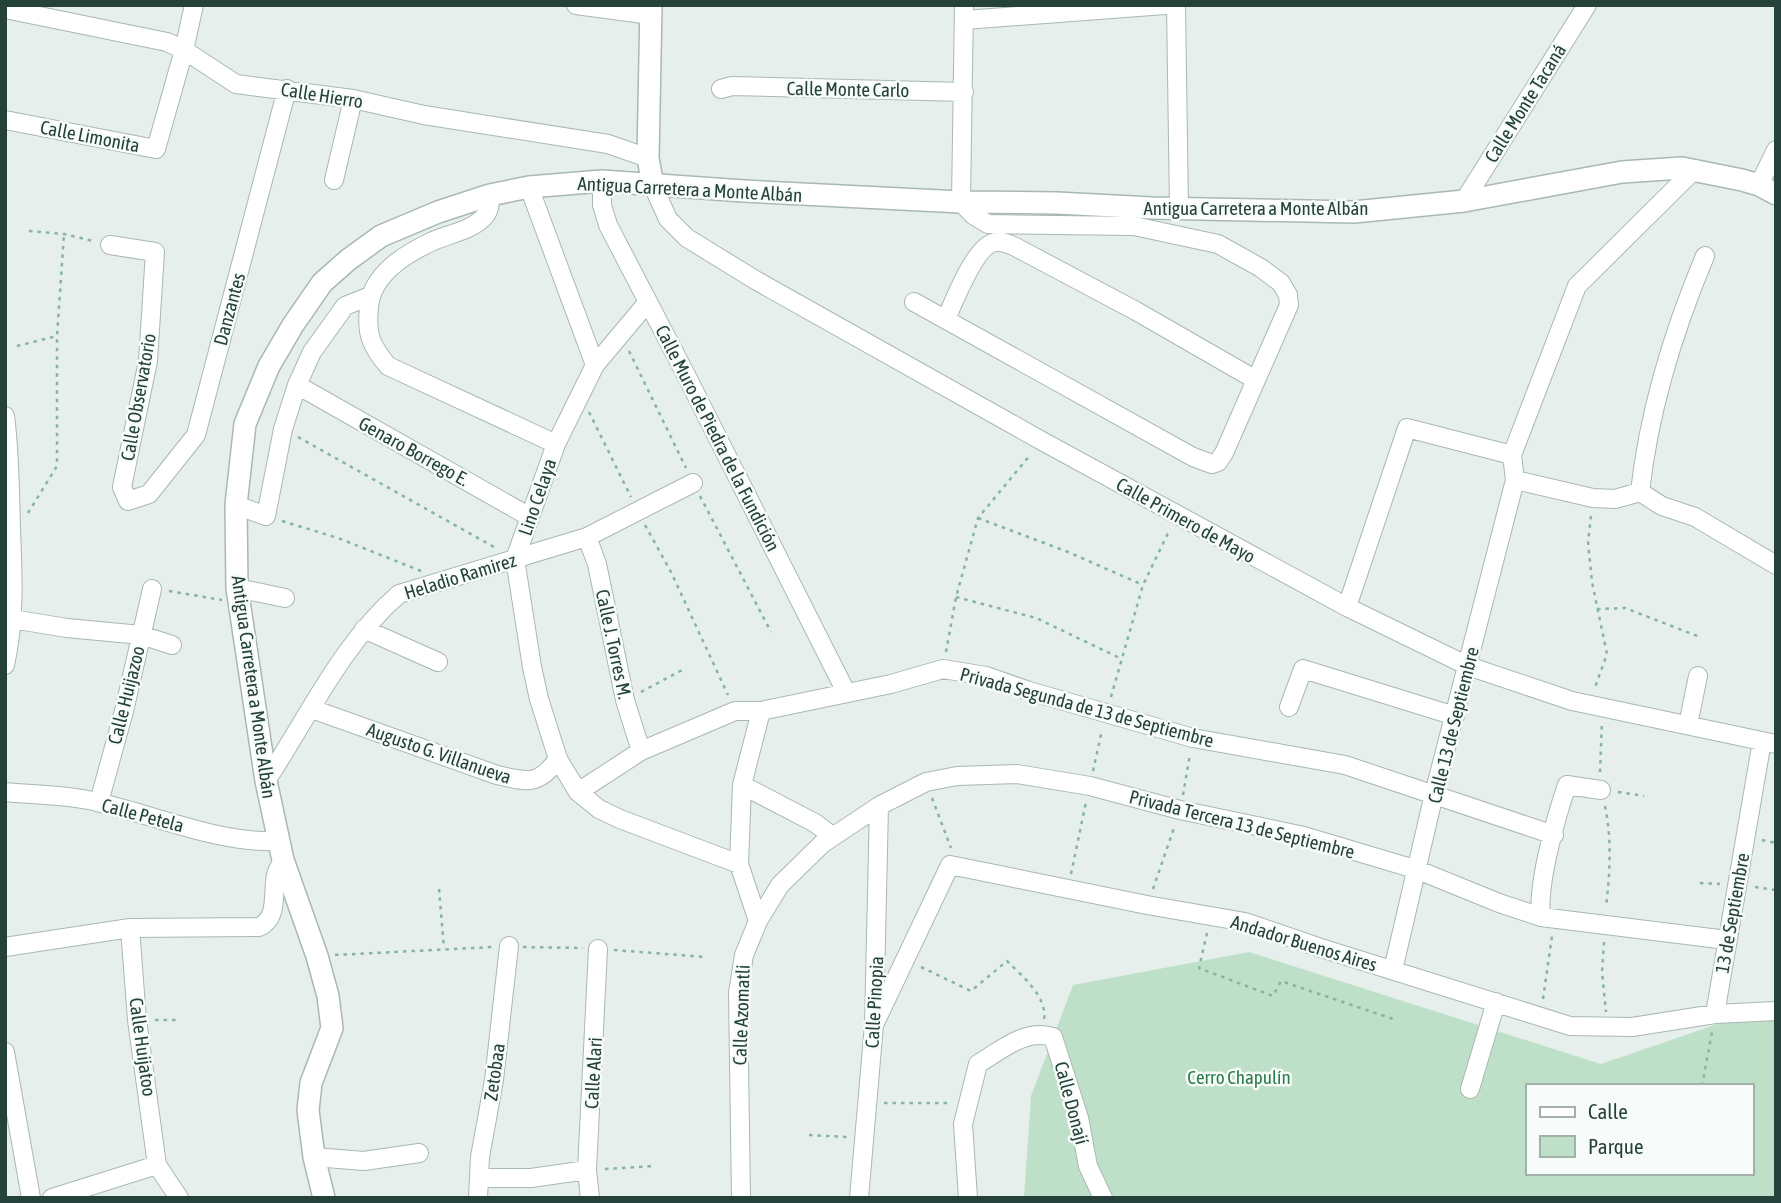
<svg xmlns="http://www.w3.org/2000/svg" width="1781" height="1203" font-family="'Asap Condensed',sans-serif">
<rect width="100%" height="100%" fill="#e6efeb"/>
<path fill="#bfe0c8" fill-rule="evenodd" d="M1249,952L1601,1064L1776,1004V1198H1024L1031,1096L1073,985ZM1527,1086H1751V1173H1527Z"/>
<g fill="none" stroke-linecap="round" stroke-linejoin="round">
<defs>
<path id="minor" d="M576,5L651,15
M1176,5L1179,209
M5,9L167,42L184,50L236,84L353,99L424,115L608,144L648,158
M964,20L1165,5
M721,89L732,86L964,92
M5,120L156,149L184,50L194,5
M334,180L353,99
M602,181V205L608,225L686,375L846,692
M1759,185L1776,150
M653,186L668,219L687,238L757,281L1042,441L1347,607L1468,666L1572,701L1776,744
M529,187L595,365
M490,195C490,204 490,212 482,219C469,231 449,234 433,241C405,254 372,274 369,307C366,334 371,346 388,366L556,444
M1464,201L1587,5
M110,245L155,252L148,361L122,487L128,501L149,494L196,435L287,89
M914,302L1193,457L1212,464L1218,462L1224,453L1289,305L1288,295L1281,283L1261,268L1218,244L1134,226L988,224L973,215L961,202L964,5
M647,303L595,365L556,444L515,559L532,667L539,699L558,759L578,792L599,809L620,819L739,864
M946,319C954,302 976,242 997,242C1006,241 1015,247 1023,251L1136,311L1256,380
M297,385L530,517
M5,416C10,454 10,492 11,530C13,575 15,621 5,665
M1515,480L1593,498L1615,499L1640,492L1662,506L1695,517L1776,565
M1640,492C1649,410 1673,332 1705,256
M236,505L266,516L283,429L297,385L312,352L345,306L370,296
M587,537L597,564L625,700L641,751
M237,588L285,598
M1347,607L1407,428L1512,455
M12,619L67,628L141,635L172,645
M364,629L438,662
M1289,707L1303,669L1455,716
M312,709L497,775C528,782 538,786 558,759
M1688,725L1698,676
M266,781C307,719 343,642 399,594L587,537L693,483
M742,785L815,823L832,836
M5,792C37,795 71,795 101,803C157,816 221,844 279,841
M578,792L641,751L735,711H761L891,684L943,669L986,676L1029,691L1193,738L1345,765L1554,835
M99,802L124,711L152,589
M1541,917C1537,884 1556,817 1567,785L1601,790
M758,921L739,864L742,785L761,711
M130,928L137,1020L157,1165L179,1198
M5,947L130,928L259,927C279,918 272,893 276,875C277,870 281,865 283,860
M1393,970L1434,794L1515,480L1512,455L1577,286L1695,169
M1715,1014L1762,741
M874,1025L950,865L1147,905L1245,922L1321,948L1570,1026L1632,1027L1715,1014L1776,1011
M5,1052L31,1198
M1470,1089L1496,1002
M314,1157L364,1161L419,1153
M480,1178H531L587,1170
M52,1198L157,1165
M478,1198L480,1157L494,1080L509,946
M590,1198L587,1170L598,949
M741,1198L738,993L744,955L758,921L780,885L822,844L879,806L926,782L957,776L1017,774L1090,786L1180,810L1304,836L1418,870L1499,903L1541,917L1727,940
M859,1198L874,1025L879,806
M968,1198L963,1124L978,1064C1001,1050 1026,1028 1053,1037L1079,1118L1088,1166L1103,1198"/>
<path id="tertiary" d="M651,5L648,158L653,186
M324,1198L314,1157L308,1110L311,1083L332,1028L328,996L317,956L283,860L266,781L237,588L236,505L245,424L269,366L293,325L322,283L348,260L381,236L438,212L490,195L529,187L602,181L744,191L961,202L1057,203L1152,208L1354,212L1464,201L1622,172L1682,168L1742,180L1759,185L1776,194"/>
</defs>
<use href="#minor" stroke="#a8b8b2" stroke-width="20"/>
<use href="#tertiary" stroke="#a8b8b2" stroke-width="24"/>
<path stroke="#86b3a5" stroke-width="2.5" stroke-dasharray="3.5 5" stroke-linecap="butt" d="M29,231L64,234L93,241
M17,346L57,336
M629,351L686,468
M589,412L631,497
M298,437L494,547
M700,496L771,632
M28,513L57,466V336L64,234
M1591,516L1588,542L1592,582L1607,654L1594,690
M978,518L1068,552L1143,585
M282,521L338,538L421,571
M645,525L671,572L728,695
M169,591L222,600
M956,597L1036,618L1122,659
M1597,609L1625,608L1700,637
M946,652L956,597L978,518L1031,454
M641,692L684,669
M1111,697L1143,585L1170,529
M1093,771L1102,730
M1600,772L1602,722
M1618,792L1644,796
M1183,795L1190,754
M932,798L951,848
M1605,806C1612,840 1610,873 1606,907
M1762,840L1776,843
M1071,874L1086,802
M1700,883L1720,884
M1755,887L1776,890
M439,889L444,948
M1153,889L1175,825
M1207,933L1199,968L1273,996L1281,981L1396,1020
M1604,942L1602,972L1606,1012
M523,947L583,948
M614,950L705,957
M335,955L492,947
M921,967L971,991L1007,961C1022,976 1048,997 1044,1020
M1543,999L1552,936
M155,1020H179
M1702,1086L1712,1032
M884,1103H951
M809,1135L847,1137
M605,1169L653,1166"/>
<use href="#minor" stroke="#fff" stroke-width="18"/>
<use href="#tertiary" stroke="#fff" stroke-width="21"/>
</g>
<g text-anchor="middle" stroke-width="5" stroke-linejoin="round" paint-order="stroke">
<g font-size="19" fill="#24423a" stroke="#f7fbf9">
<text transform="translate(848 89) rotate(1)" y="7">Calle Monte Carlo</text>
<text transform="translate(322 95) rotate(9)" y="7">Calle Hierro</text>
<text transform="translate(1525 103) rotate(-58)" y="7">Calle Monte Tacaná</text>
<text transform="translate(90 136) rotate(11)" y="7">Calle Limonita</text>
<text transform="translate(690 189) rotate(3)" y="7">Antigua Carretera a Monte Albán</text>
<text x="1256" y="215">Antigua Carretera a Monte Albán</text>
<text transform="translate(229 309) rotate(-75)" y="7">Danzantes</text>
<text transform="translate(138 397) rotate(-80)" y="7">Calle Observatorio</text>
<text transform="translate(718 438) rotate(63)" y="7">Calle Muro de Piedra de la Fundición</text>
<text transform="translate(414 451) rotate(29)" y="7">Genaro Borrego E.</text>
<text transform="translate(537 497) rotate(-71)" y="7">Lino Celaya</text>
<text transform="translate(1186 520) rotate(29)" y="7">Calle Primero de Mayo</text>
<text transform="translate(460 576) rotate(-17)" y="7">Heladio Ramirez</text>
<text transform="translate(614 644) rotate(78)" y="7">Calle J. Torres M.</text>
<text transform="translate(254 687) rotate(82)" y="7">Antigua Carretera a Monte Albán</text>
<text transform="translate(126 695) rotate(-76)" y="7">Calle Huijazoo</text>
<text transform="translate(1087 707) rotate(15)" y="7">Privada Segunda de 13 de Septiembre</text>
<text transform="translate(1453 725) rotate(-76)" y="7">Calle 13 de Septiembre</text>
<text transform="translate(439 753) rotate(19)" y="7">Augusto G. Villanueva</text>
<text transform="translate(143 815) rotate(15)" y="7">Calle Petela</text>
<text transform="translate(1242 824) rotate(14)" y="7">Privada Tercera 13 de Septiembre</text>
<text transform="translate(1732 913) rotate(-80)" y="7">13 de Septiembre</text>
<text transform="translate(1304 943) rotate(17)" y="7">Andador Buenos Aires</text>
<text transform="translate(874 1002) rotate(-87)" y="7">Calle Pinopia</text>
<text transform="translate(741 1015) rotate(-88)" y="7">Calle Azomatli</text>
<text transform="translate(143 1047) rotate(82)" y="7">Calle Huijatoo</text>
<text transform="translate(494 1072) rotate(-82)" y="7">Zetobaa</text>
<text transform="translate(593 1073) rotate(-87)" y="7">Calle Alari</text>
<text transform="translate(1072 1103) rotate(75)" y="7">Calle Donají</text>
</g>
<g font-size="19" fill="#2d7a4b" stroke="#f7fbf9">
<text x="1239" y="1084">Cerro Chapulín</text>
</g>
</g>
<rect width="1781" height="1203" fill="none" stroke="#24423a" stroke-width="14"/>
<rect x="1526" y="1084" width="228" height="91" fill="#f7fbf9" stroke="#a3b1ad" stroke-width="2"/>
<rect x="1540" y="1107" width="35" height="10" fill="#ffffff" stroke="#a3b1ad" stroke-width="2"/>
<text x="1588" y="1119" font-size="21" fill="#24423a">Calle</text>
<rect x="1540" y="1136" width="35" height="21" fill="#bfe0c8" stroke="#a3b1ad" stroke-width="2"/>
<text x="1588" y="1154" font-size="21" fill="#24423a">Parque</text>
</svg>
